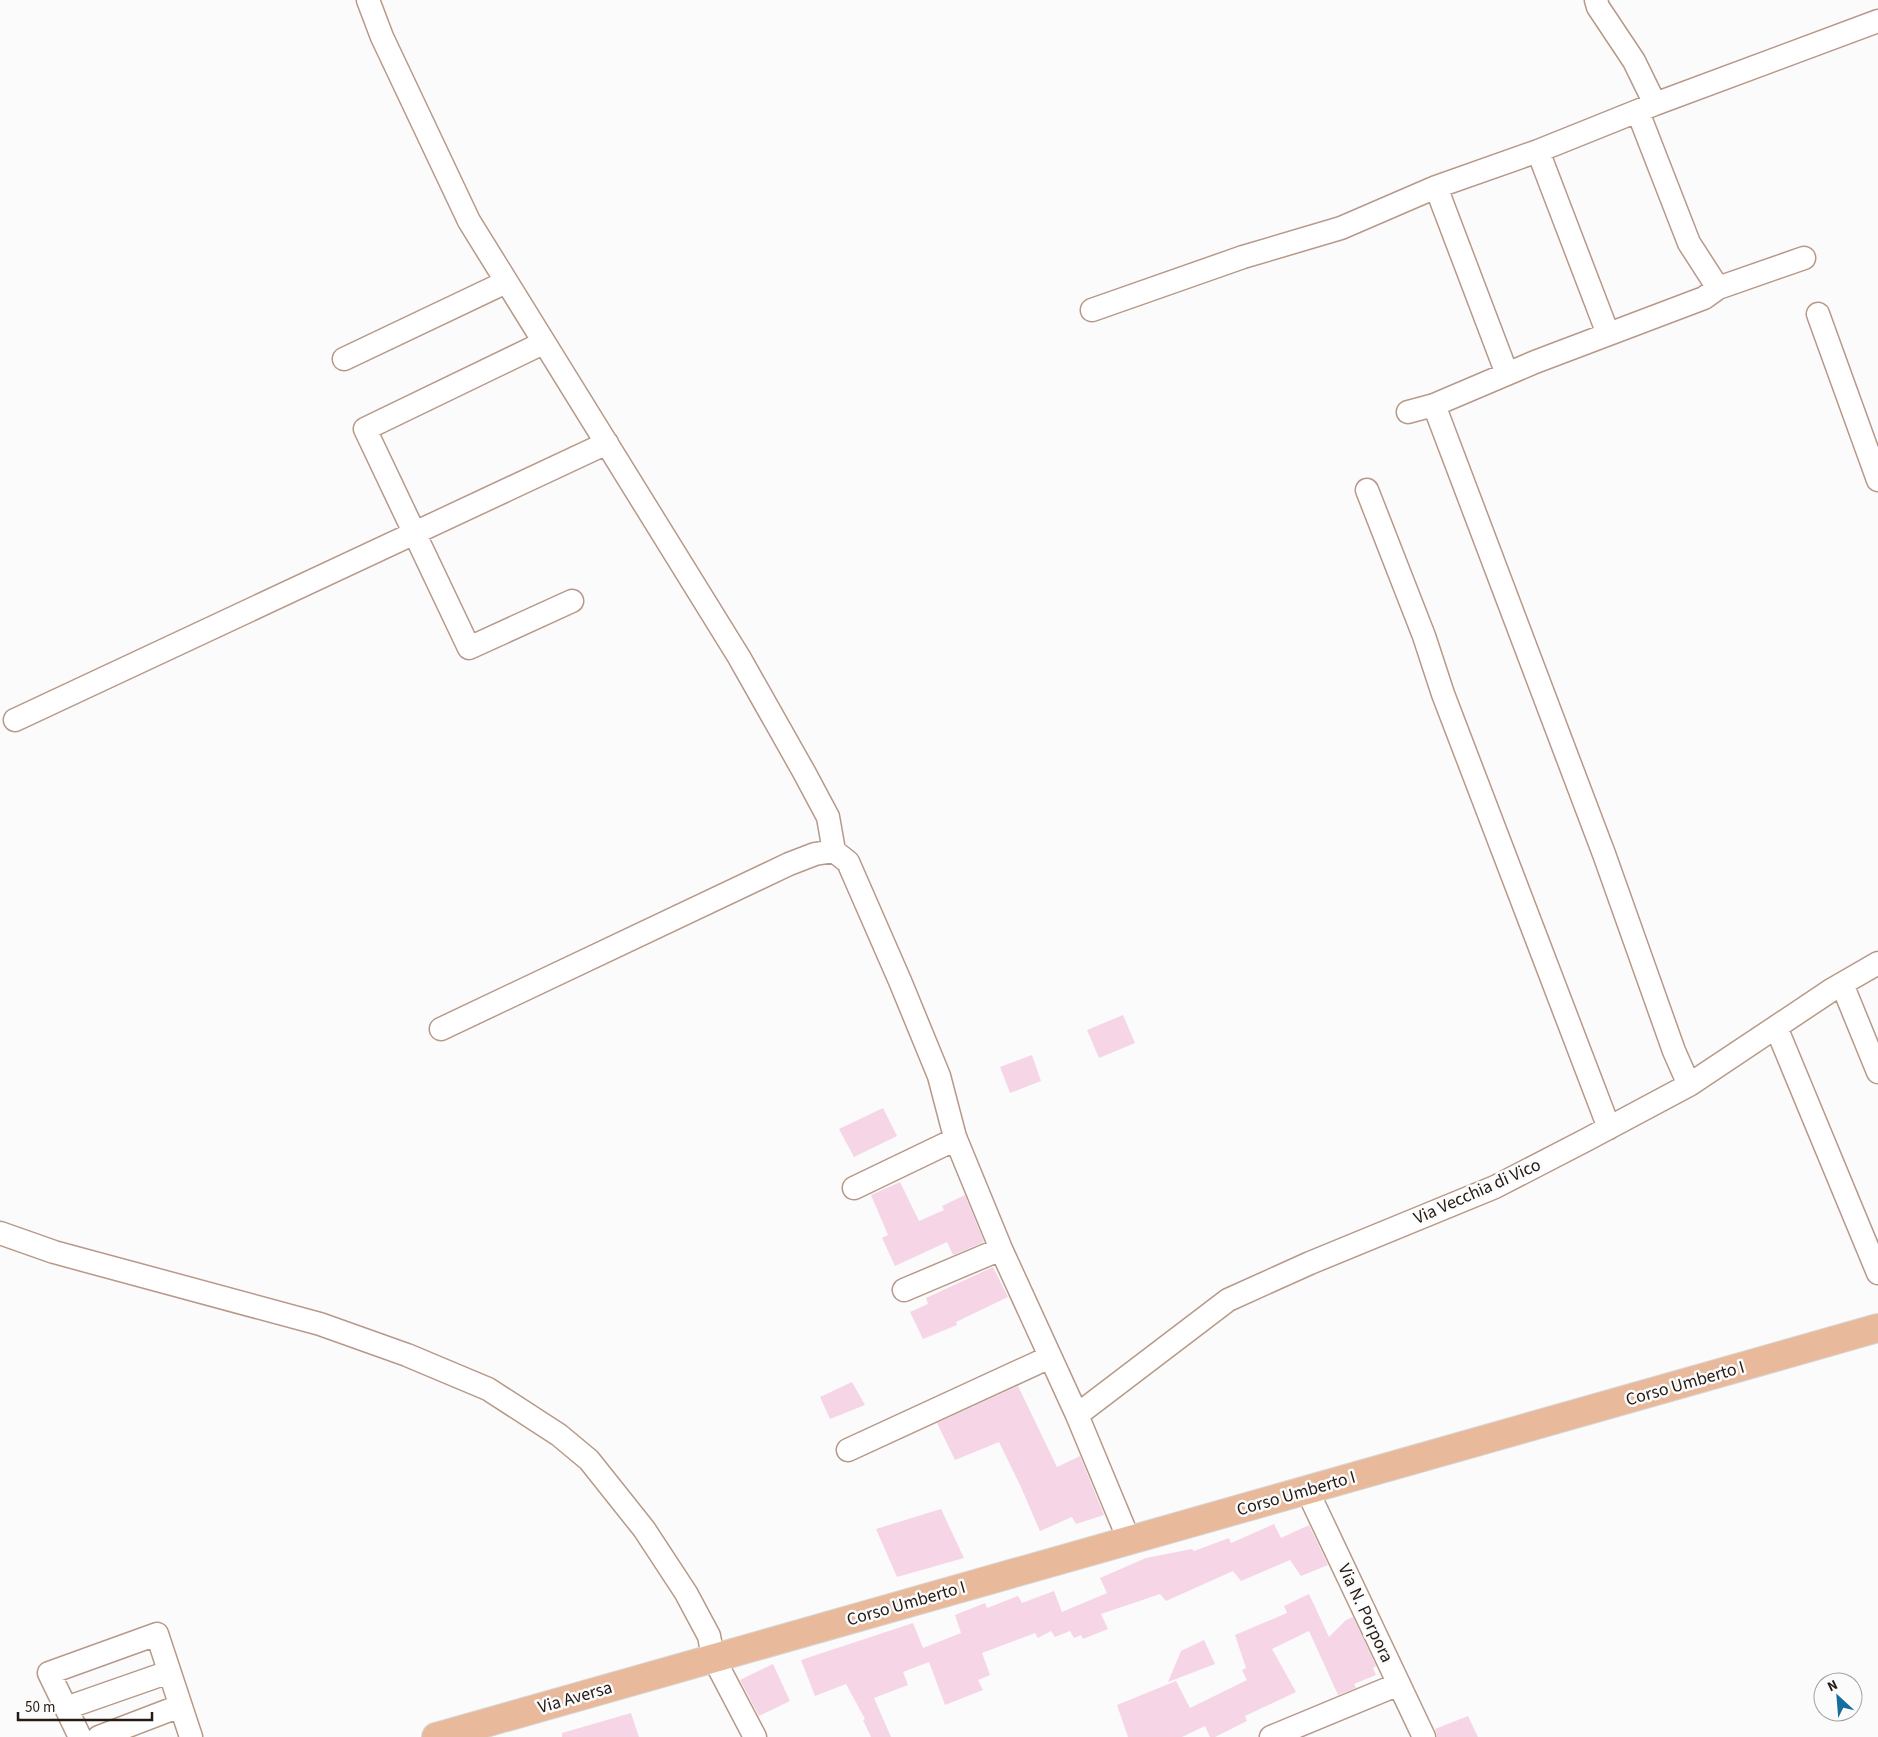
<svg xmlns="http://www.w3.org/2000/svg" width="1878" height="1737" font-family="'Source Sans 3',sans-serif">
<rect width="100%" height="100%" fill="#fbfbfb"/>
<path fill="#f6d5e6" d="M1123,1015L1135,1043L1099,1058L1087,1030Z
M1032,1055L1041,1081L1010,1093L1000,1067Z
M883,1108L897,1136L854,1157L839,1129Z
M900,1182L919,1221L944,1210L942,1206L965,1195L984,1242L953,1255L947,1242L895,1266L882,1238L888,1235L871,1195Z
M993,1267L1008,1297L956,1322L957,1325L923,1339L910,1312L928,1304L926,1298Z
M852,1382L865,1405L830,1419L820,1397Z
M1018,1386L1057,1467L1080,1456L1104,1515L1076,1524L1072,1517L1040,1531L1020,1485L999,1442L955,1460L937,1423Z
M941,1509L964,1558L897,1577L876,1529Z
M1274,1524L1281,1538L1309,1525L1328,1565L1301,1576L1290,1560L1241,1581L1233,1571L1166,1601L1160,1594L1101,1614L1108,1629L1083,1639L1081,1635L1074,1638L1070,1631L1055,1637L1051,1631L1038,1638L1035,1633L982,1653L990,1675L978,1680L983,1690L945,1705L929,1662L903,1672L908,1685L874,1698L891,1737H871L863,1720L865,1719L846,1684L815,1696L801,1660L913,1623L923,1648L961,1633L955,1615L985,1603L987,1608L1018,1596L1022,1603L1054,1591L1062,1612L1107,1593L1100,1578L1146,1558L1192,1549L1194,1551L1229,1538L1231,1543Z
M1309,1594L1329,1637L1346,1620L1353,1617L1376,1666L1373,1668L1376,1675L1354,1684L1356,1688L1338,1695L1309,1631L1272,1649L1296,1692L1245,1716L1247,1721L1215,1737H1210L1205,1726L1182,1737H1128L1117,1705L1176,1681L1190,1708L1247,1680L1242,1670L1246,1668L1235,1635L1287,1613L1284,1606Z
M1204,1640L1215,1664L1168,1682L1181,1651Z
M773,1664L790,1701L759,1716L740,1680Z
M631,1713L639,1737H562V1733Z
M1468,1716L1478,1737H1437L1435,1729Z"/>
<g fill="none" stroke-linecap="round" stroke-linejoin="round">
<defs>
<path id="minor" d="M368,0L382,37L469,221L739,657L804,772L828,817L834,851
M1596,0L1598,7L1634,61L1655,104
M1638,112L1689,243L1718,288
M1538,151L1608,334
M1436,187L1507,374
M1092,310L1243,257L1341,228L1436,187L1538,151L1655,104L1878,21
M1818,314L1878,480
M543,343L365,429L469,648L572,601
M344,359L506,282
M1434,405L1604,854L1674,1051L1689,1085
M1408,412L1434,405L1535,362L1704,298L1718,288L1804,258
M1367,490L1424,636L1443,694L1609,1128
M15,720L607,443
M1842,984L1878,1072
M1776,1027L1878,1273
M441,1029L789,864L815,854L834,851L848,862L900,981L939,1076L955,1137L1001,1249L1077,1415L1129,1540
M854,1188L956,1139
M0,1233L54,1252L320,1324L407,1355L488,1389L559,1435L589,1460L644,1529L686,1593L709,1636L713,1657L755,1737
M904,1290L1001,1249
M1077,1415L1228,1300L1310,1263L1495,1187L1586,1140L1689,1085L1833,989L1878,963
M848,1450L1050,1357
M1307,1490L1424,1737
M66,1708L169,1672
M80,1737L49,1673L157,1634L191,1737
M99,1737L180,1706
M1271,1737L1399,1684"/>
<path id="major" d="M436,1737L1878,1328"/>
</defs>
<use href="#minor" stroke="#b79989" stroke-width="25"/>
<use href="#major" stroke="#d8d6d5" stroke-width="30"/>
<use href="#minor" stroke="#fff" stroke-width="22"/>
<use href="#major" stroke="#e8ba9b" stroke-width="28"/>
</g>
<g text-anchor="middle" stroke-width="5" stroke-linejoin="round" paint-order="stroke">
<g font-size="18" fill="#251a14" stroke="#fbfbfb">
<text transform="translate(1477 1191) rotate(-24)" y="6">Via Vecchia di Vico</text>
<text transform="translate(1685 1383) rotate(-16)" y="6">Corso Umberto I</text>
<text transform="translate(1296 1493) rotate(-16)" y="6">Corso Umberto I</text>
<text transform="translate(906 1603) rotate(-16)" y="6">Corso Umberto I</text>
<text transform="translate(1366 1613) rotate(65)" y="6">Via N. Porpora</text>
<text transform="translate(575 1697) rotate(-16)" y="6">Via Aversa</text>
</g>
</g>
<g transform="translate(1838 1697) rotate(334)"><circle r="24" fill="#fbfbfb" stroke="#a5a19f"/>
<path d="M0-4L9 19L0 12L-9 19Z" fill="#156e9e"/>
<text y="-8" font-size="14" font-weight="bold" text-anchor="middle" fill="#251a14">N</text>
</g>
<path d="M18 1712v8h134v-8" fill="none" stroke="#251a14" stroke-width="2.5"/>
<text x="25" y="1712" font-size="15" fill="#251a14" stroke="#fbfbfb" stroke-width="4" paint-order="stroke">50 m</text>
</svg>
